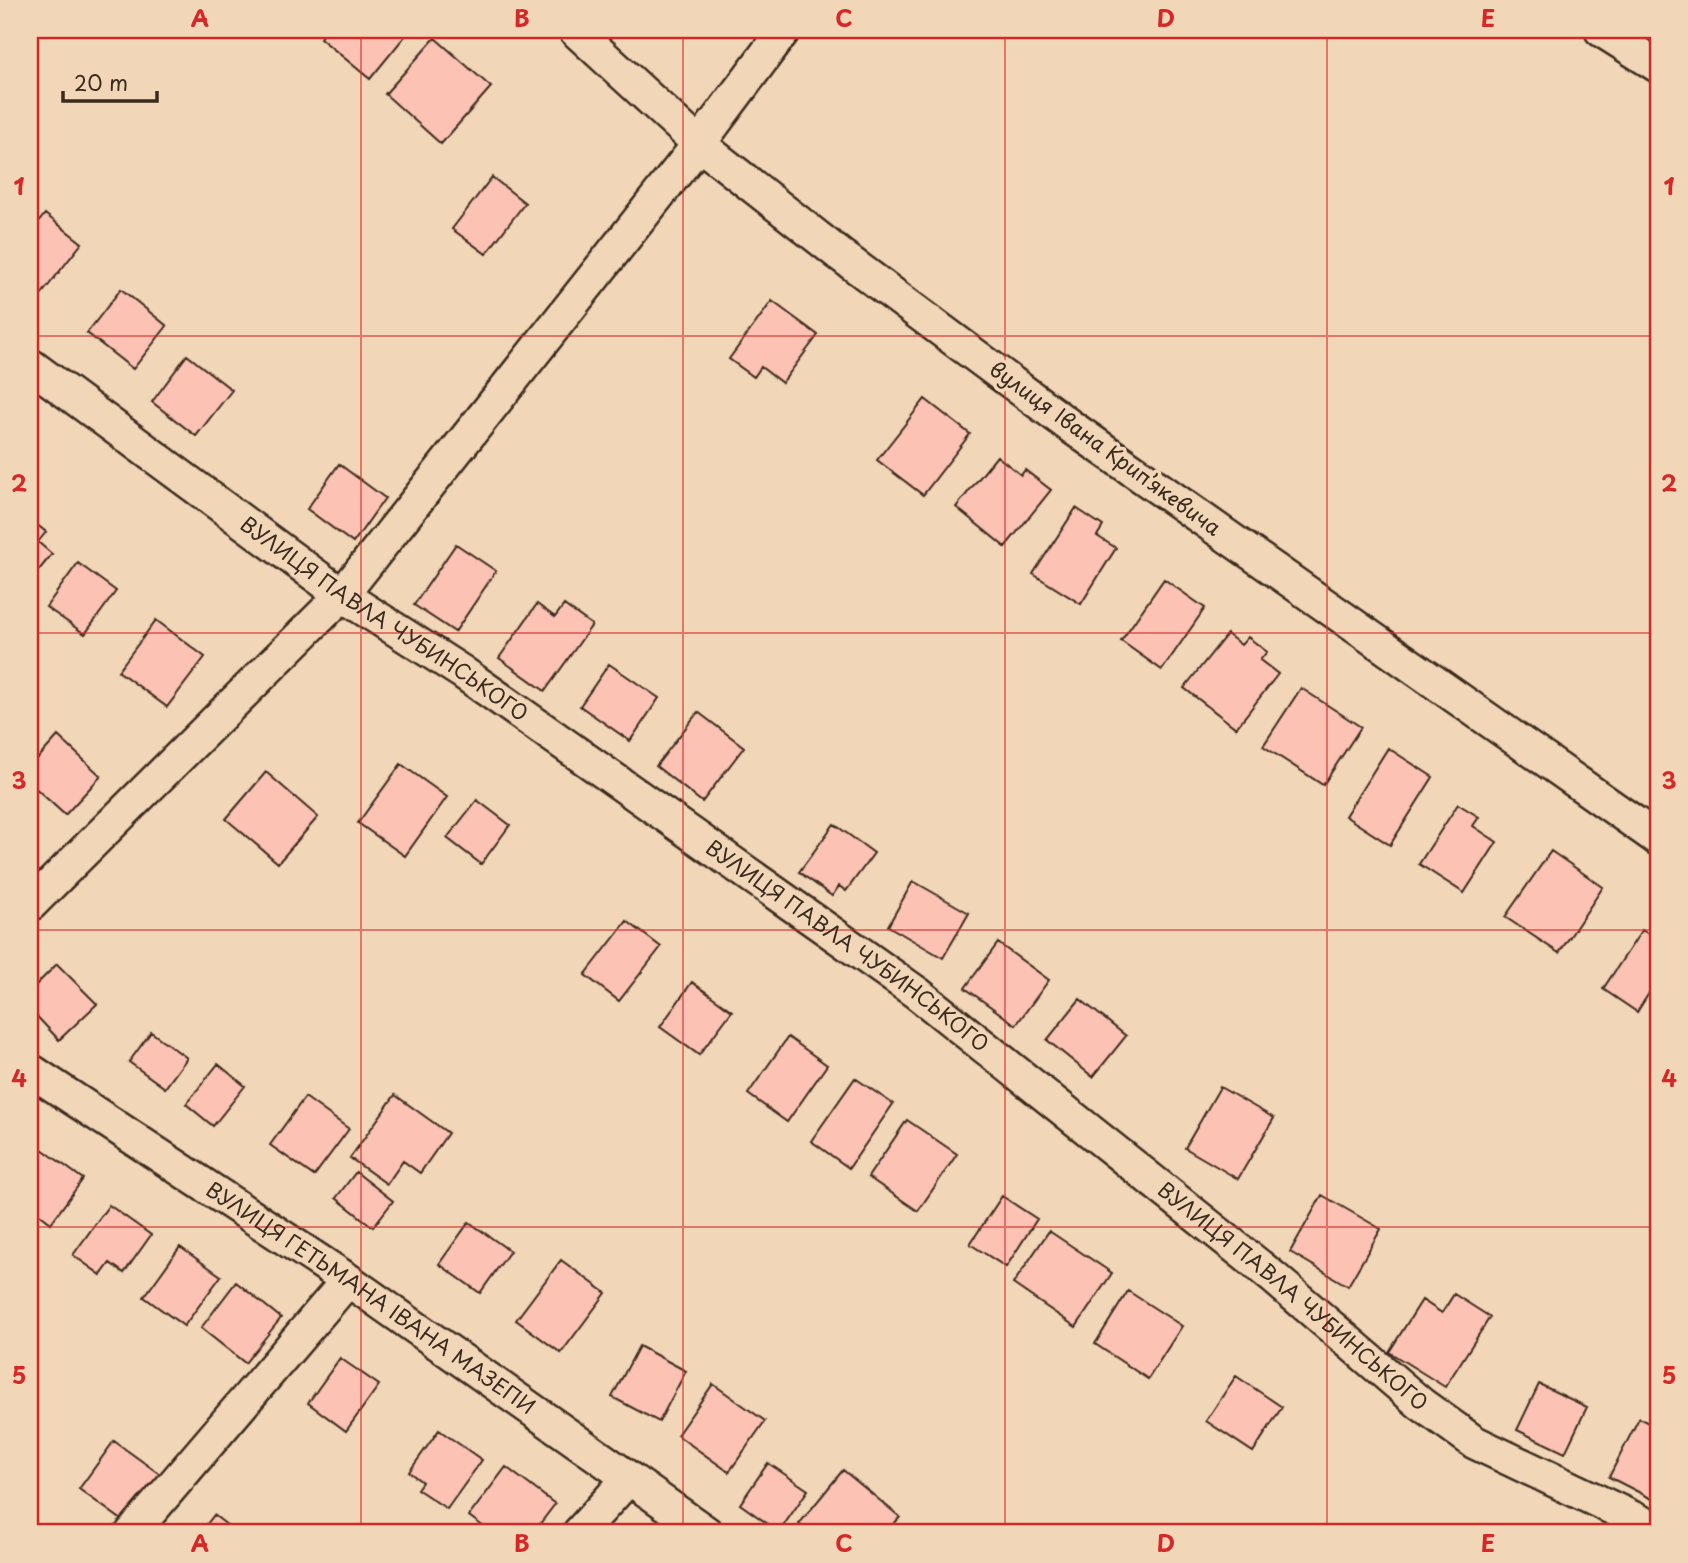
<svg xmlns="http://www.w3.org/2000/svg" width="1688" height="1563" font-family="'Playpen Sans',sans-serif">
<rect width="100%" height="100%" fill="#f2d6b8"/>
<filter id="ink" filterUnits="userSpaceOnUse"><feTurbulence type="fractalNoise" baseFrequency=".0143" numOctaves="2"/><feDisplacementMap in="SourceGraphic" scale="14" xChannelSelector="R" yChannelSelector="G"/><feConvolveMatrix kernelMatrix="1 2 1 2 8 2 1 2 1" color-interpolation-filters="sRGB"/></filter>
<g filter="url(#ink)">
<path fill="#fcc2b4" stroke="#3b2a1e" stroke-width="2" d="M326,30H410L370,79L320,38Z
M435,38L491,87L441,144L385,94Z
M492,177L525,203L486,254L452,229Z
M45,214L82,243L37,300L30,295V233Z
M121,289L167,326L133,369L87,333Z
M772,301L818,335L782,383L761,367L754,377L729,359Z
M187,355L232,390L196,436L152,402Z
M925,399L970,434L923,495L877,460Z
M997,456L1021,475L1025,470L1051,490L1005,547L956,507Z
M339,464L385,498L353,543L307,509Z
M1076,508L1103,526L1097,536L1116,548L1081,604L1033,574Z
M30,519L46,532L38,542L52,554L30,581Z
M456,544L496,571L455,632L414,605Z
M78,563L116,591L85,634L46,607Z
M1164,579L1205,608L1162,670L1121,641Z
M537,604L555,617L564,605L592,625L545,691L499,658Z
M156,620L205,657L167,707L118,671Z
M1227,634L1241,645L1248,637L1267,652L1260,660L1278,674L1236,728L1184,688Z
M609,664L659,698L630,741L580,706Z
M1301,688L1361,727L1323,785L1263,746Z
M698,712L744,747L702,802L656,766Z
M58,736L101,776L65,815L30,783V767Z
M1388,748L1433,777L1390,845L1345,816Z
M401,764L447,797L405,856L358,823Z
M266,772L318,817L278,863L226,819Z
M477,800L510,825L481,864L447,838Z
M1458,804L1479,817L1473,826L1497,842L1464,893L1419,864Z
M834,824L874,853L846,891L839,886L832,896L799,872Z
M1551,851L1603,887L1559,953L1505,917Z
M913,881L969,913L943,958L888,926Z
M627,921L661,947L619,1001L585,975Z
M1642,930L1658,940V979L1637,1012L1603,989Z
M998,943L1049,980L1016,1025L965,988Z
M57,964L97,1004L59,1040L30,1009V991Z
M692,982L732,1011L699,1055L660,1027Z
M1080,999L1126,1036L1093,1077L1047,1040Z
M151,1032L187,1058L165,1088L129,1062Z
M788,1037L827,1065L787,1122L748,1094Z
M218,1064L245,1086L213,1126L186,1104Z
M855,1078L893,1104L849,1168L811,1141Z
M1220,1087L1274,1118L1238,1179L1185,1148Z
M395,1095L448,1133L420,1173L403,1161L387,1184L350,1158Z
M305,1097L349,1129L314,1176L270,1145Z
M907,1120L957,1154L918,1211L868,1177Z
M42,1149L83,1179L51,1223L30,1207V1165Z
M356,1172L393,1201L373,1227L336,1198Z
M1322,1195L1381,1229L1348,1286L1290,1252Z
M1002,1196L1037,1219L1006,1267L970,1244Z
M109,1205L151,1235L124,1273L110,1263L101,1275L73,1255Z
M469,1222L510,1251L480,1293L439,1264Z
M1049,1231L1112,1273L1076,1327L1013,1284Z
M180,1247L221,1276L184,1326L144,1297Z
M561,1260L606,1293L561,1353L516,1320Z
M236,1282L281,1318L245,1363L201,1328Z
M1128,1291L1182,1326L1148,1379L1095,1344Z
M1454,1294L1490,1317L1445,1387L1389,1352L1422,1300L1442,1313Z
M639,1346L686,1371L659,1422L612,1397Z
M340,1358L379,1385L346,1431L308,1403Z
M1236,1376L1282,1407L1253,1452L1206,1421Z
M713,1384L765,1421L729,1472L677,1435Z
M1539,1384L1587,1407L1565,1453L1517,1430Z
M1639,1418L1658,1428V1502L1609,1477Z
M439,1430L482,1460L447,1509L417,1489L422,1482L409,1472Z
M114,1441L161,1475L126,1523L79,1489Z
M768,1463L808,1490L779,1532L740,1504Z
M506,1467L555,1504L533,1533H492L469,1516Z
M843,1470L900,1517L886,1533H810L799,1524Z
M214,1515L237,1533H200Z"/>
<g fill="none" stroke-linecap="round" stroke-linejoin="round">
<defs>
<g id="minor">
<path d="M575,30L699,144L839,254L1070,426L1658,839"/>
<path d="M1601,30L1658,66"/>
<path id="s1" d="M30,365L342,595L462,672L917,993L1273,1277L1421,1404L1474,1442L1658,1530"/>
<path d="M30,905L342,595L699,144L784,30"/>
<path id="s2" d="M30,1070L348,1280L707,1533"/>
<path d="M132,1533L348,1280"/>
<path d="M579,1533L628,1479"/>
</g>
</defs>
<use href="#minor" stroke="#3b2a1e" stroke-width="37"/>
<use href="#minor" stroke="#f2d6b8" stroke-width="32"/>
</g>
</g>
<path fill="none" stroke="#d62828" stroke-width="2" stroke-opacity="0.55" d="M361,30V1533M683,30V1533M1005,30V1533M1327,30V1533M30,336H1658M30,633H1658M30,930H1658M30,1227H1658"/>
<g text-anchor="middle" stroke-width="7" stroke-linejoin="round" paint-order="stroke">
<g font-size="21" fill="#3b2a1e" stroke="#f2d6b8">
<text transform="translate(1105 449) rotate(36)" y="7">вулиця Івана Крипʼякевича</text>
<text dy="7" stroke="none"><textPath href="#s1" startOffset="436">ВУЛИЦЯ ПАВЛА ЧУБИНСЬКОГО</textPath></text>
<text dy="7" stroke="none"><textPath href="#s1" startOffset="1003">ВУЛИЦЯ ПАВЛА ЧУБИНСЬКОГО</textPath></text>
<text dy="7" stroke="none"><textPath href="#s1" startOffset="1570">ВУЛИЦЯ ПАВЛА ЧУБИНСЬКОГО</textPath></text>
<text dy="7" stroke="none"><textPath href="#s2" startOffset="410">ВУЛИЦЯ ГЕТЬМАНА ІВАНА МАЗЕПИ</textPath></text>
</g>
</g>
<rect width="1688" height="1563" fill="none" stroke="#f2d6b8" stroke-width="77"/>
<path d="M63 91v10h94v-10" fill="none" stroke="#3b2a1e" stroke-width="3.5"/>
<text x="74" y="91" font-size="21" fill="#3b2a1e" stroke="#f2d6b8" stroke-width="5" paint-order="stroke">20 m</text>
<rect x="38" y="38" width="1612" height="1486" fill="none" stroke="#d62828" stroke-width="2.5"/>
<g font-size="23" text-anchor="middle" font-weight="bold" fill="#d62828">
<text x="200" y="27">A</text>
<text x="522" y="27">B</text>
<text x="844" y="27">C</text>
<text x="1166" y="27">D</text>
<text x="1488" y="27">E</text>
<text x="19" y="195">1</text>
<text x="1669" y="195">1</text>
<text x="19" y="492">2</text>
<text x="1669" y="492">2</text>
<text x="19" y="789">3</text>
<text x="1669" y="789">3</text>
<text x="19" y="1087">4</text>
<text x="1669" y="1087">4</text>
<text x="19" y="1384">5</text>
<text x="1669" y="1384">5</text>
<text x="200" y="1552">A</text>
<text x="522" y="1552">B</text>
<text x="844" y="1552">C</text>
<text x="1166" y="1552">D</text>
<text x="1488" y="1552">E</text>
</g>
</svg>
